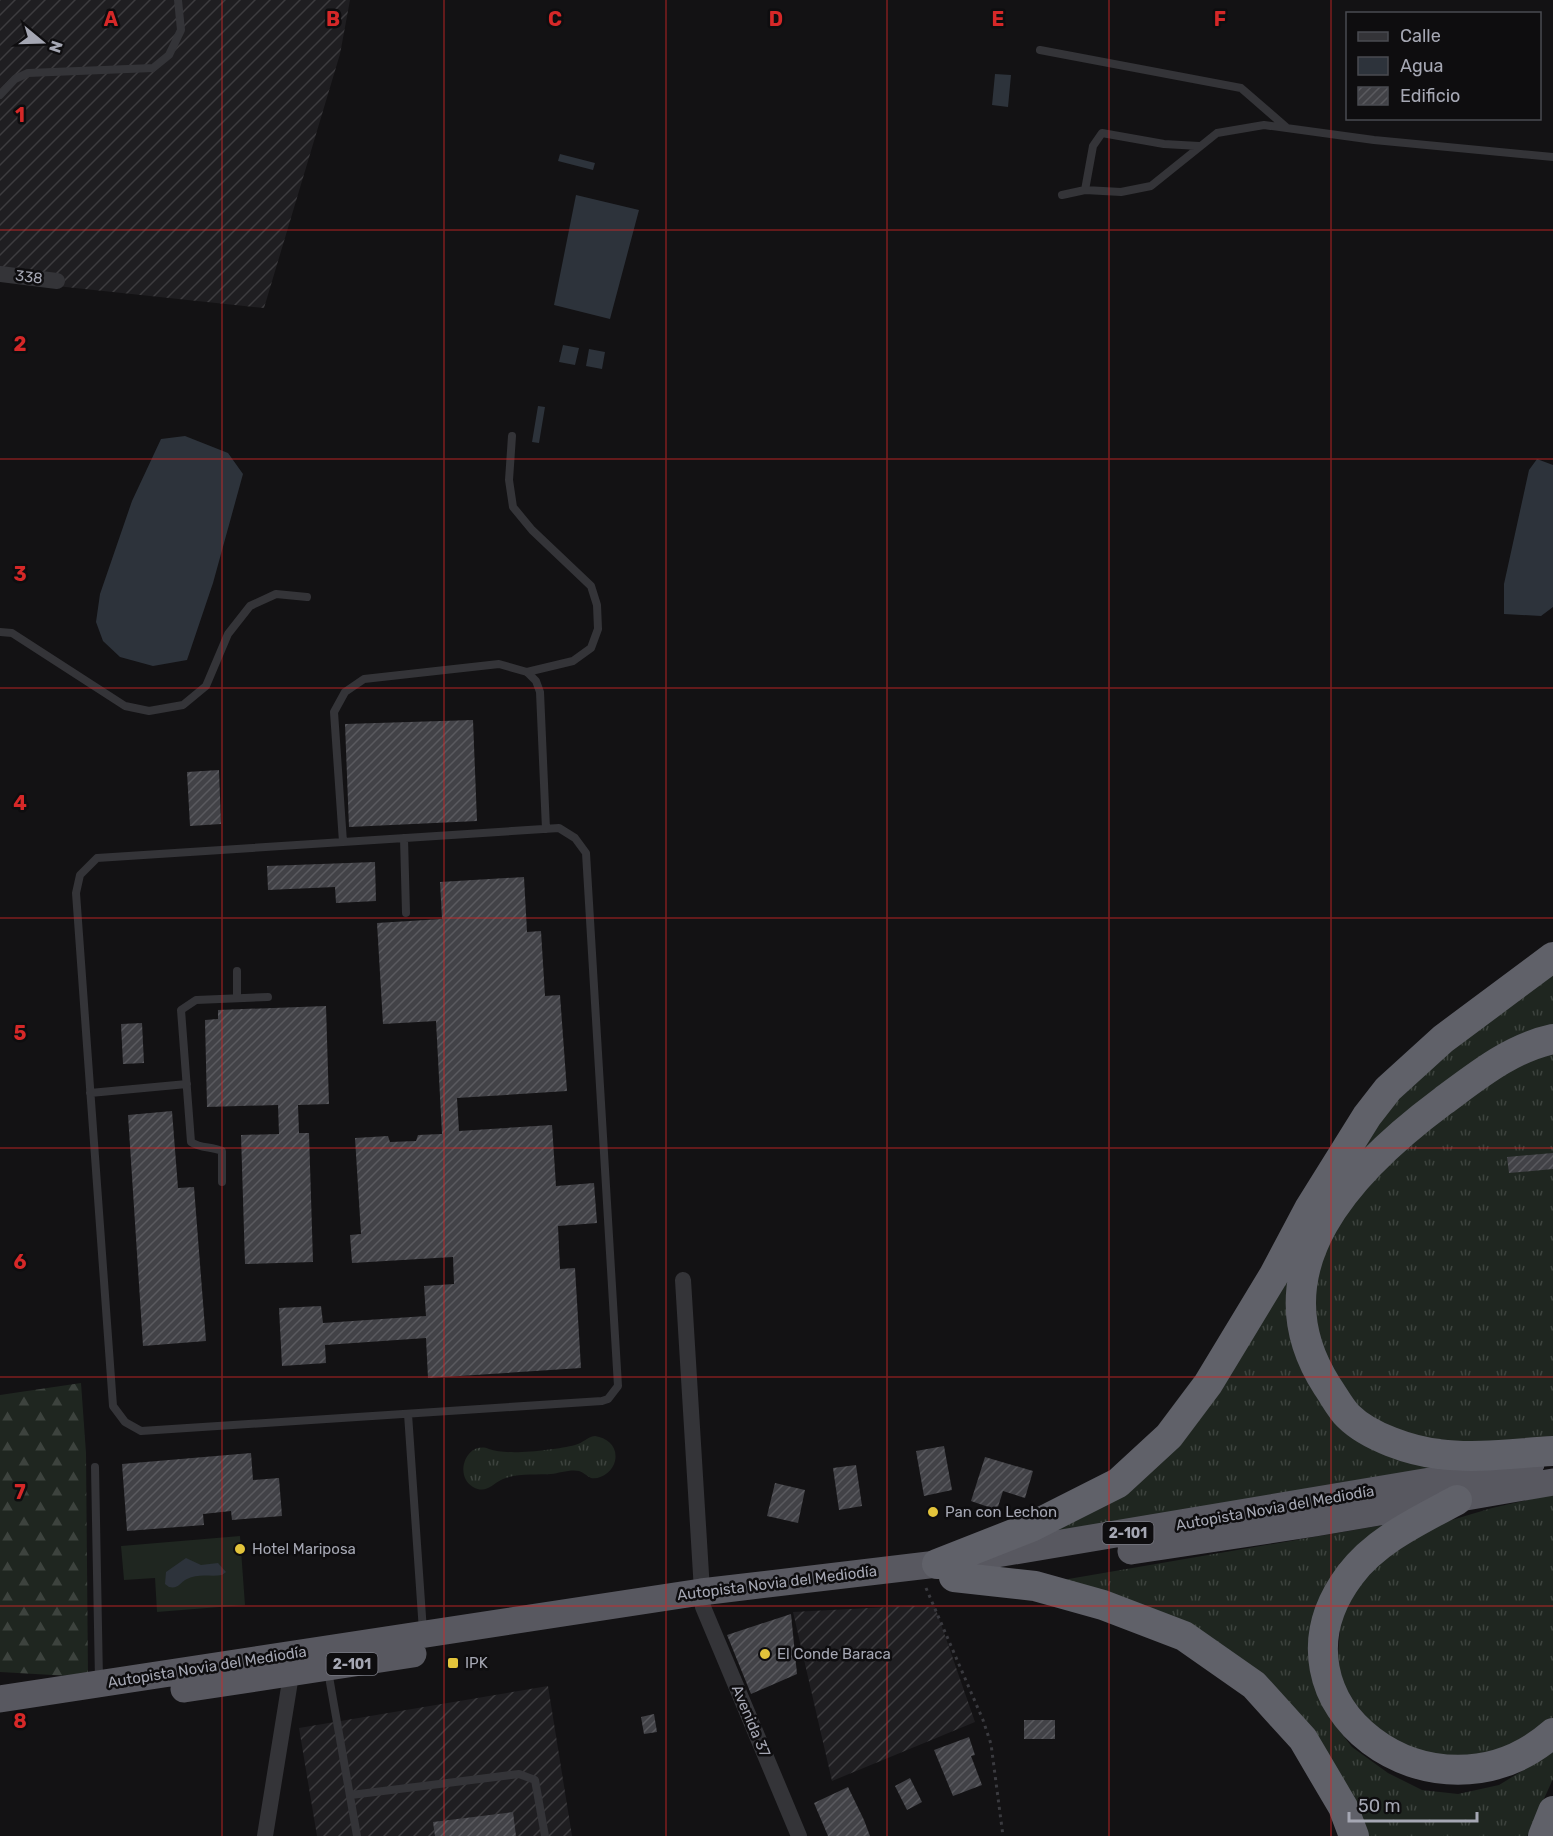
<svg xmlns="http://www.w3.org/2000/svg" width="1553" height="1836" font-family="Rubik,sans-serif">
<defs>
<pattern id="industrial-furrows" width="10" height="10" patternUnits="userSpaceOnUse" patternTransform="scale(1.5)"><rect width="10" height="10" fill="#1f1e21"/><path d="M-1 1l2-2M0 10L10 0M9 11l2-2" fill="none" stroke="#3d3c3f"/></pattern>
<pattern id="grass-tufts" width="24" height="20" patternUnits="userSpaceOnUse" patternTransform="scale(1.5)"><rect width="24" height="20" fill="#1f2620"/><path d="M3 7l-1-3M5 7V3M7 7l1-3M15 17l-1-3M17 17v-4M19 17l1-3" fill="none" stroke="#3d433e"/></pattern>
<pattern id="forest-firs" width="22" height="20" patternUnits="userSpaceOnUse" patternTransform="scale(1.5)"><rect width="22" height="20" fill="#1f2620"/><path d="M5 1l3.5 6h-7zM16 11l3.5 6h-7z" fill="#3d433e"/></pattern>
<pattern id="building-hatch" width="6" height="6" patternUnits="userSpaceOnUse" patternTransform="scale(1.5)"><rect width="6" height="6" fill="#424247"/><path d="M-1 1l2-2M0 6l6-6M5 7l2-2" fill="none" stroke="#5a5a5f"/></pattern>
</defs>
<rect width="100%" height="100%" fill="#131214"/>
<path fill="url(#industrial-furrows)" d="M0,0H350L340,54L264,308L0,280Z
M908,1606L935,1607L975,1722L832,1781L793,1612Z
M548,1686L572,1836H317L299,1728Z"/>
<path fill="url(#grass-tufts)" d="M1553,966V1032L1497,1051L1301,1257L1334,1409L1465,1464L1056,1531L1157,1461L1383,1112L1442,1053Z
M1553,1049V1436L1472,1444L1416,1438L1376,1423L1343,1393L1318,1342L1309,1306L1323,1243L1348,1203L1432,1123L1500,1072Z
M595,1436C608,1438 618,1447 615,1461C613,1471 601,1480 591,1478C587,1476 583,1472 579,1471C571,1469 559,1473 551,1474C537,1475 513,1473 501,1480C491,1485 486,1494 473,1487C453,1475 467,1440 489,1449C507,1456 555,1450 575,1445C583,1443 587,1437 595,1436Z
M1553,1494V1717L1525,1750L1408,1766L1336,1681L1342,1604L1394,1548L1435,1525L1492,1508Z
M1401,1522L1344,1569L1317,1682L1329,1717L1352,1747L1388,1773L1422,1790L1458,1794L1499,1785L1545,1757L1553,1747V1779L1527,1836H1368L1278,1692L1051,1582Z"/>
<path fill="url(#forest-firs)" d="M81,1383L86,1453L88,1677L0,1672V1395Z"/>
<path fill="#1f2620" d="M240,1536L245,1605L157,1612L155,1578L124,1580L121,1546Z"/>
<path fill="#2d333b" d="M995,74L1011,75L1008,107L992,105Z
M560,154L595,163L593,170L558,161Z
M576,195L639,210L610,319L554,305Z
M563,345L579,348L575,365L559,362Z
M589,349L605,352L602,369L586,366Z
M538,406L545,407L539,443L532,442Z
M185,436L228,453L243,474L213,583L187,660L153,666L120,657L103,641L96,622L100,594L132,501L161,439Z
M1537,459L1553,465V607L1541,616L1504,614V584L1529,470Z
M186,1558L201,1565L218,1563L226,1572L222,1575C210,1577 198,1573 187,1579C179,1583 179,1589 169,1587L165,1584L166,1572Z"/>
<path fill="url(#building-hatch)" d="M473,720L477,821L349,827L345,724Z
M219,770L221,824L190,826L187,772Z
M375,862L376,901L336,903L335,887L268,890L267,866Z
M524,877L527,932L541,931L545,996L560,995L567,1091L457,1098L459,1131L552,1125L556,1186L594,1183L597,1223L558,1226L560,1269L575,1268L581,1368L428,1378L426,1338L325,1345L326,1363L282,1366L279,1308L321,1306L323,1323L426,1316L424,1286L454,1284L453,1257L352,1263L350,1235L361,1234L355,1138L388,1136L390,1142L416,1141L418,1135L442,1134L436,1021L383,1024L377,923L442,919L440,882Z
M326,1006L329,1104L298,1105L299,1133H309L313,1262L245,1264L241,1135L279,1134L278,1105L207,1107L205,1020L218,1019V1010Z
M142,1023L144,1063L123,1064L121,1024Z
M172,1111L178,1188L194,1187L206,1341L143,1346L128,1115Z
M1553,1153V1169L1509,1173L1507,1157Z
M944,1446L952,1490L924,1496L916,1451Z
M251,1453L253,1480L279,1478L282,1516L232,1520L231,1511L203,1514L204,1525L127,1531L122,1464Z
M985,1457L1033,1471L1025,1498L1003,1491L997,1510L971,1501Z
M856,1465L862,1506L839,1510L833,1468Z
M775,1483L805,1490L798,1523L767,1516Z
M791,1614L797,1674L751,1694L727,1635Z
M654,1714L657,1732L644,1734L641,1717Z
M1024,1720H1055V1739H1024Z
M969,1737L975,1755L971,1756L982,1785L953,1796L934,1750Z
M910,1778L922,1802L907,1810L895,1786Z
M848,1787L864,1820L870,1836H828L814,1803Z
M513,1812L516,1836H435L433,1822Z"/>
<g fill="none" stroke-linecap="round" stroke-linejoin="round">
<path stroke="#3a3a3f" stroke-width="3" stroke-dasharray="3 4.5" stroke-linecap="butt" d="M926,1588L983,1720L991,1744L1003,1836"/>
<path stroke="#343438" stroke-width="8" d="M1040,50L1241,88L1286,127
M0,95L15,79L28,73L153,68L169,55L181,30L178,0
M1085,190L1093,146L1102,133L1164,144L1199,146
M1062,195L1085,190L1121,192L1151,186L1217,133L1264,125L1374,140L1553,157
M512,436L509,480L513,507L532,530L591,586L597,605L598,629L591,648L573,661L527,672
M0,632L12,633L125,706L149,711L183,705L206,686L228,634L250,606L276,594L307,597
M559,828L575,838L586,853L618,1386L608,1399L602,1401L141,1431L125,1422L113,1406L76,893L80,875L97,858Z
M404,838L406,913
M343,842L334,712L345,692L364,679L499,664L527,672L536,681L540,692L546,829
M237,971V998
M90,1093L187,1084
M222,1182V1151C211,1146 201,1149 191,1142L181,1010L196,1000L268,997
M408,1414L423,1631
M95,1467L99,1680
M328,1671L357,1836
M351,1795L519,1774L535,1780L545,1836"/>
<path stroke="#343438" stroke-width="16" d="M0,274L57,281
M683,1280L703,1607L799,1836
M265,1836L291,1675L289,1665"/>
<path stroke="#585860" stroke-width="27" d="M1131,1551L1315,1523L1553,1482
M184,1689L413,1654
M0,1699L701,1592L937,1564L1531,1464"/>
<path stroke="#606169" stroke-width="30" d="M1553,1039C1511,1048 1477,1076 1443,1101C1353,1168 1252,1269 1327,1386C1334,1396 1340,1408 1348,1416C1369,1437 1411,1451 1439,1454C1477,1459 1516,1453 1553,1451
M1457,1500C1420,1520 1376,1540 1350,1575C1254,1703 1435,1836 1553,1733
M937,1564L1031,1527L1118,1483L1169,1436L1208,1384L1274,1275L1309,1209L1367,1116L1388,1089L1443,1039L1553,957
M954,1577L1035,1586L1103,1605L1184,1636L1254,1685L1303,1739L1343,1807L1354,1836
M1543,1836L1553,1811"/>
</g>
<path fill="none" stroke="#d62828" stroke-width="1.5" stroke-opacity="0.55" d="M222,0V1836M444,0V1836M666,0V1836M887,0V1836M1109,0V1836M1331,0V1836M0,230H1553M0,459H1553M0,688H1553M0,918H1553M0,1148H1553M0,1377H1553M0,1606H1553"/>
<g fill="#e3c43b" stroke="#0e0d0f" stroke-width="2">
<circle cx="933" cy="1512" r="6"/>
<circle cx="240" cy="1549" r="6"/>
<circle cx="765" cy="1654" r="6"/>
<rect x="447" y="1657" width="12" height="12" rx="3"/>
</g>
<g text-anchor="middle" stroke-width="5" stroke-linejoin="round" paint-order="stroke">
<g fill="#0e0d0f" stroke="#787982" stroke-width="1.5">
<rect x="1102.5" y="1522" width="51" height="22" rx="4.5"/>
<rect x="326.5" y="1653" width="51" height="22" rx="4.5"/>
</g>
<g font-size="14" font-weight="bold" fill="#a5a7b3">
<text x="1128" y="1538">2-101</text>
<text x="352" y="1669">2-101</text>
</g>
<g font-size="15" fill="#a5a7b3" stroke="#0e0d0f">
<text transform="translate(29 277) rotate(7)" y="5">338</text>
<text transform="translate(1275 1508) rotate(-10)" y="5">Autopista Novia del Mediodía</text>
<text transform="translate(777 1583) rotate(-7)" y="5">Autopista Novia del Mediodía</text>
<text transform="translate(207 1667) rotate(-9)" y="5">Autopista Novia del Mediodía</text>
<text transform="translate(751 1721) rotate(67)" y="5">Avenida 37</text>
</g>
<g font-size="15" fill="#a5a7b3" stroke="#0e0d0f" text-anchor="start">
<text x="945" y="1517">Pan con Lechon</text>
<text x="252" y="1554">Hotel Mariposa</text>
<text x="777" y="1659">El Conde Baraca</text>
<text x="465" y="1668">IPK</text>
</g>
</g>
<g font-size="20" text-anchor="middle" font-weight="bold" fill="#d62828" stroke="#0e0d0f" stroke-width="5" stroke-linejoin="round" paint-order="stroke">
<text x="111" y="26">A</text>
<text x="333" y="26">B</text>
<text x="555" y="26">C</text>
<text x="776" y="26">D</text>
<text x="998" y="26">E</text>
<text x="1220" y="26">F</text>
<text x="20" y="122">1</text>
<text x="20" y="351">2</text>
<text x="20" y="581">3</text>
<text x="20" y="810">4</text>
<text x="20" y="1040">5</text>
<text x="20" y="1269">6</text>
<text x="20" y="1499">7</text>
<text x="20" y="1728">8</text>
</g>
<rect x="1346" y="12" width="195" height="108" fill="#0e0d0f" stroke="#4a4b51" stroke-width="1.5"/>
<rect x="1358" y="32" width="30" height="9" fill="#343438" stroke="#4a4b51" stroke-width="1.5"/>
<text x="1400" y="42" font-size="18" fill="#a5a7b3">Calle</text>
<rect x="1358" y="57" width="30" height="18" fill="#2d333b" stroke="#4a4b51" stroke-width="1.5"/>
<text x="1400" y="72" font-size="18" fill="#a5a7b3">Agua</text>
<rect x="1358" y="87" width="30" height="18" fill="url(#building-hatch)" stroke="#4a4b51" stroke-width="1.5"/>
<text x="1400" y="102" font-size="18" fill="#a5a7b3">Edificio</text>
<g transform="translate(42 42) rotate(109)" stroke="#0e0d0f" stroke-width="4.5" paint-order="stroke">
<path d="M0-4.5L10 22L0 15L-10 22Z" fill="#a5a7b3"/>
<text y="-9" font-size="16" font-weight="bold" text-anchor="middle" fill="#a5a7b3">N</text>
</g>
<path d="M1349 1812v9h128v-9" fill="none" stroke="#a5a7b3" stroke-width="3"/>
<text x="1358" y="1812" font-size="18" fill="#a5a7b3" stroke="#0e0d0f" stroke-width="4.5" paint-order="stroke">50 m</text>
</svg>
